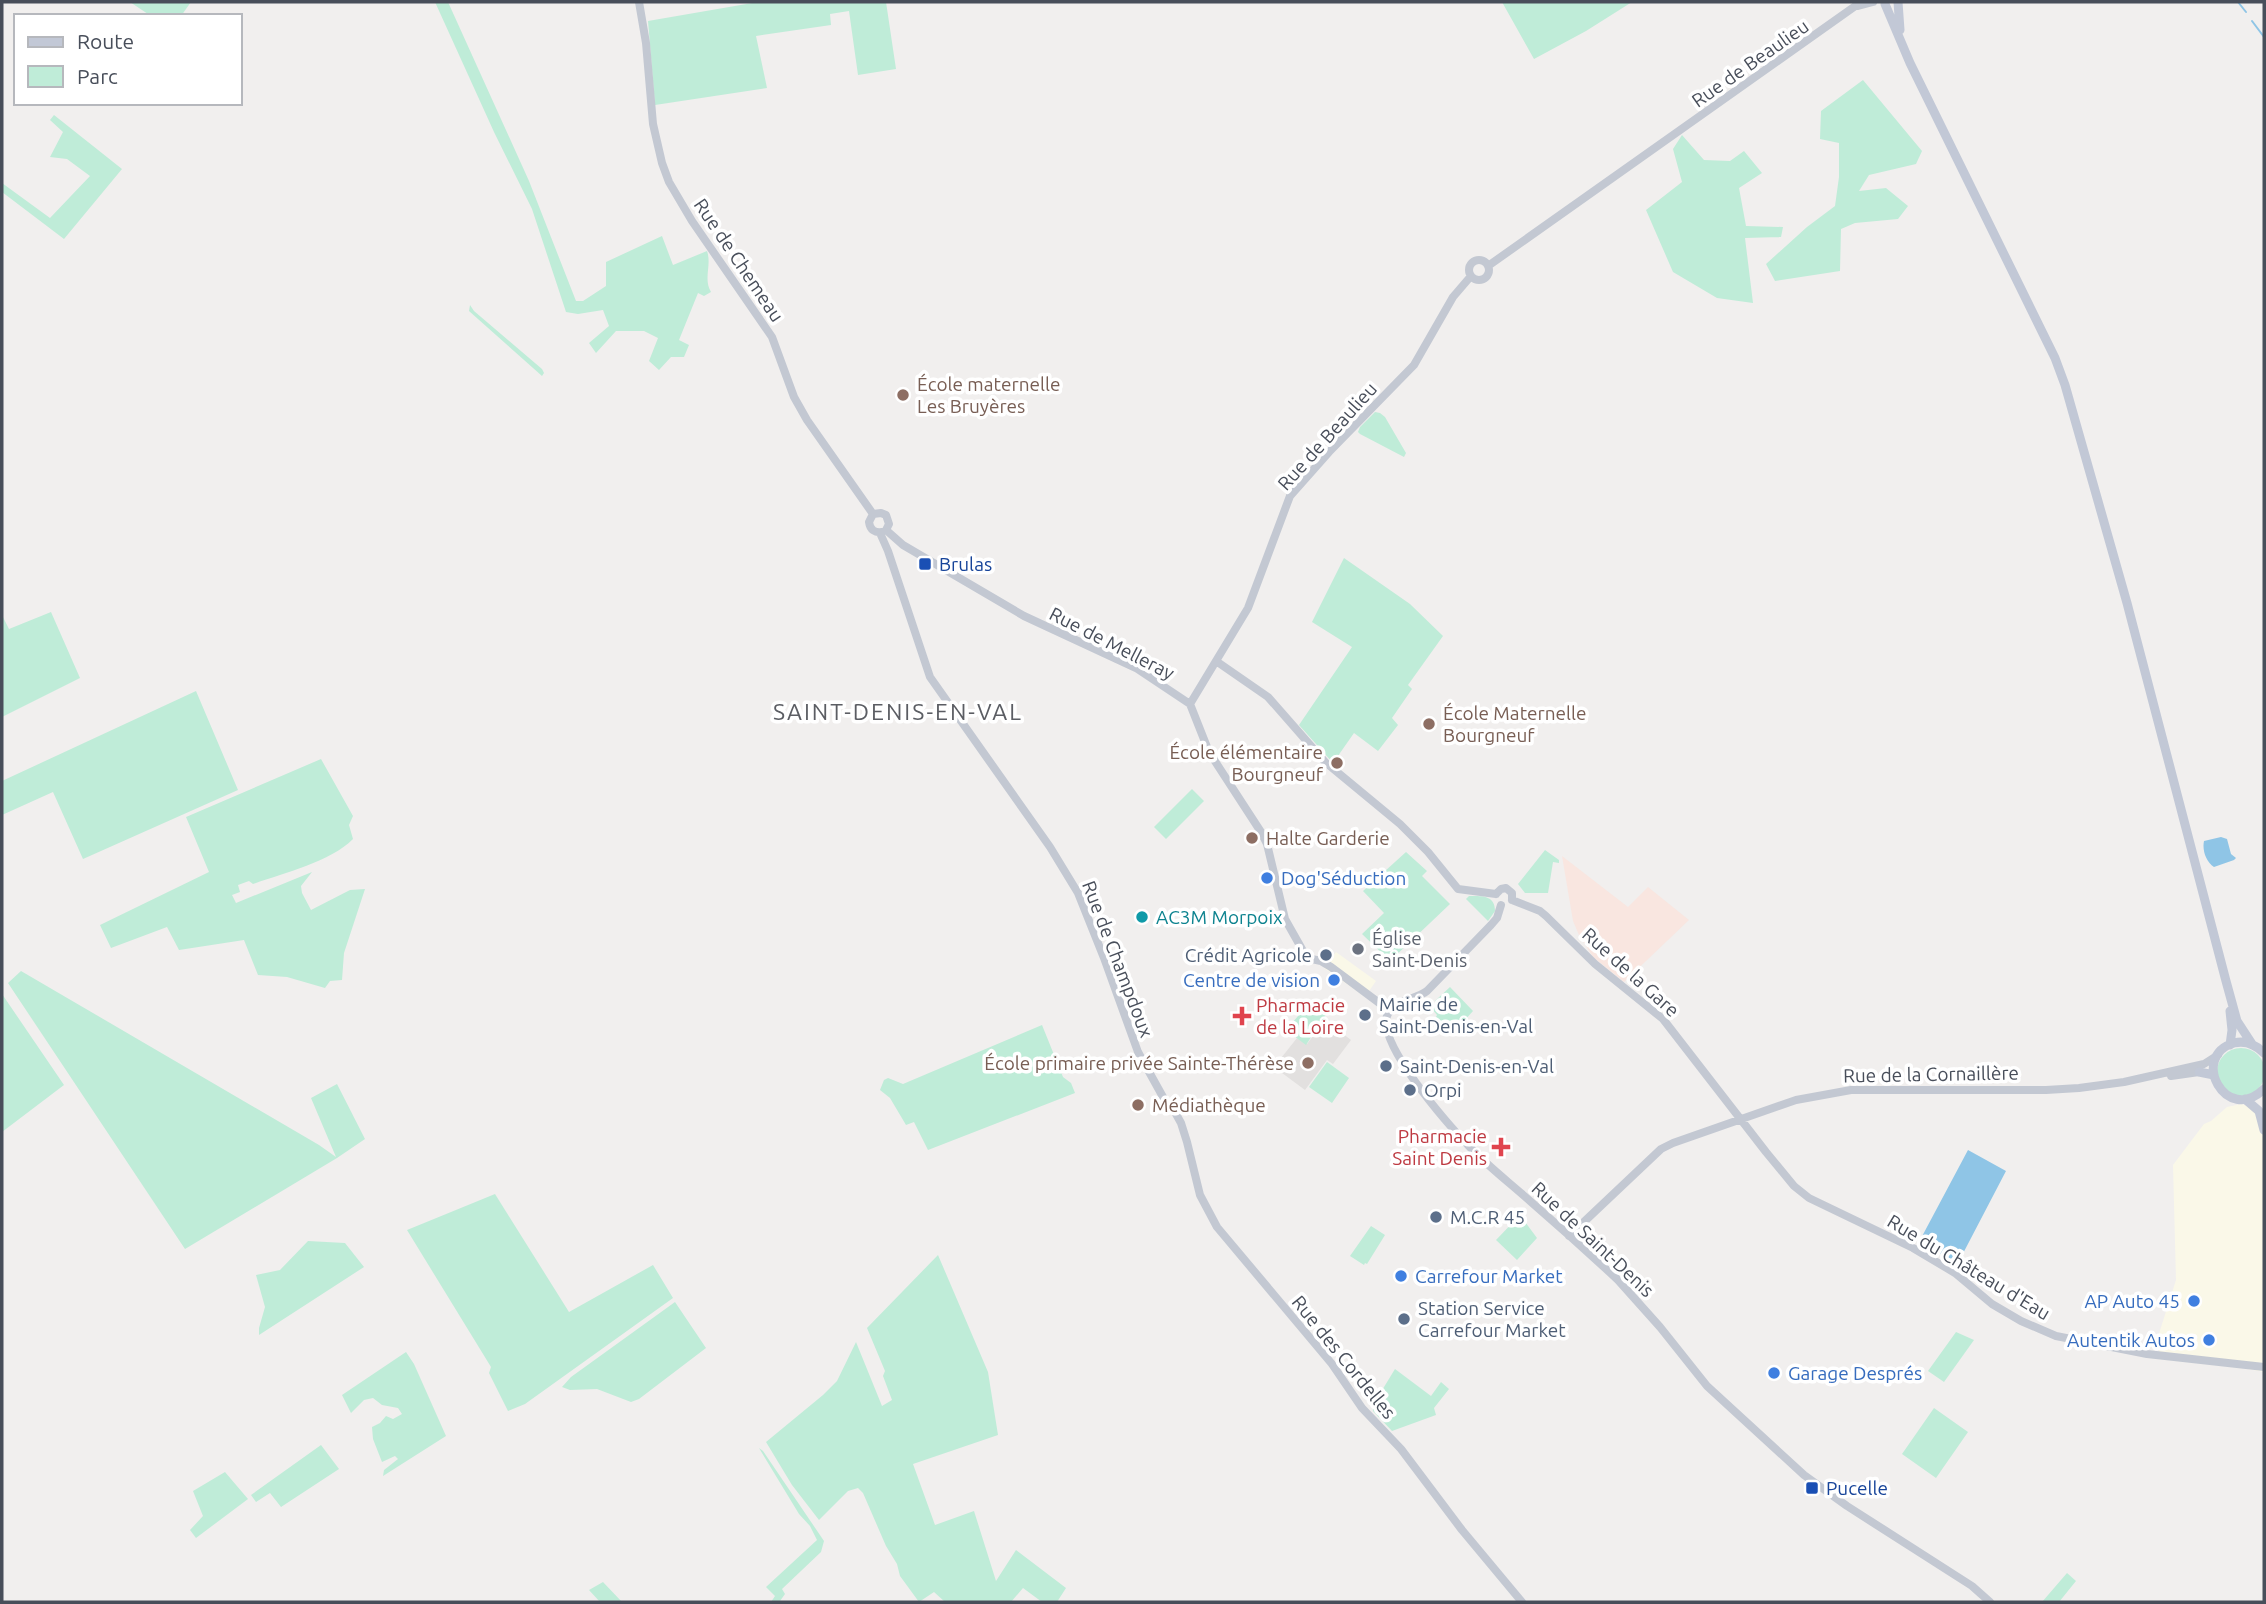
<svg xmlns="http://www.w3.org/2000/svg" width="2266" height="1604" font-family="Ubuntu,sans-serif">
<rect width="100%" height="100%" fill="#f1efee"/>
<path fill="#faf8e8" d="M1336,952L1376,981L1365,997L1324,968Z
M2241,1104L2251,1107L2255,1111L2264,1109V1372L2160,1353L2156,1343L2176,1280L2173,1165L2204,1124L2211,1121L2227,1107Z"/>
<path fill="#e2e0df" d="M1325,1020L1351,1040L1333,1064L1327,1060L1305,1090L1274,1067L1297,1038L1307,1044Z"/>
<path fill="#f9e6e0" d="M1562,856L1628,907L1648,887L1689,920L1624,982L1593,957L1579,935L1573,921Z"/>
<path fill="#bfecd8" d="M130,2H191L181,16H151Z
M435,2H448L529,181L576,301H583L606,286V262L662,236L673,265L707,251C712,265 703,279 711,292L704,296L698,293L679,340L689,345L684,357H671L659,370L649,361L658,338L644,331H616L596,353L589,343L609,326L603,310L578,314L566,312L532,209L494,132Z
M758,2H886L896,69L858,75L849,11L830,14L831,25L756,36L767,88L655,105L648,21Z
M1502,2H1632L1586,31L1534,59Z
M1863,80L1922,151L1916,164L1869,175L1859,191L1886,188L1908,206L1898,219L1855,223L1841,229L1840,271L1775,281L1766,264L1807,227L1835,206L1839,177V143L1820,139L1821,111Z
M54,115L122,169L64,239L2,192V183L50,218L90,176L67,159L50,157L63,132L50,120Z
M1682,135L1704,160L1730,161L1744,151L1762,173L1739,188L1746,226L1783,227L1781,237L1745,238L1753,303L1717,298L1673,272L1646,210L1682,182L1673,149Z
M470,305L474,311L542,369L544,373L542,376L469,311Z
M1375,412L1380,413L1385,417L1406,453L1404,457L1360,434L1358,432L1360,427Z
M1344,558L1410,604L1443,636L1408,685L1412,689L1392,718L1398,725L1378,751L1354,733L1333,763L1299,725L1352,647L1312,622Z
M51,612L80,678L2,717V615L9,629Z
M196,691L238,790L83,859L53,792L2,815V781Z
M321,759L353,816L349,825L353,839C330,862 284,873 253,884L249,881L238,885L240,892L232,895L236,903L312,872L301,886L302,893L311,910L350,890L365,889L344,953L342,980L330,981L325,988L287,977L258,975L244,940L179,950L167,927L111,948L100,925L209,872L186,817Z
M1192,789L1204,801L1166,839L1154,827Z
M1545,850L1559,860V863L1553,862L1548,893H1525L1518,884Z
M1406,852L1427,871L1422,876L1450,904L1390,961L1362,934L1384,913L1363,891Z
M1469,896C1482,896 1495,895 1495,911L1488,921L1466,899Z
M21,971L319,1145L336,1157L311,1098L337,1084L365,1139L337,1158L185,1249L8,983Z
M1450,987L1473,1011L1454,1032L1436,1017L1437,1015L1432,1009L1436,1003L1435,1001Z
M2,994L64,1085L2,1132Z
M1311,1001L1327,1013L1306,1045L1286,1030Z
M1042,1025L1063,1077L1071,1083L1075,1093L928,1150L914,1122L906,1125L890,1098L880,1090L884,1080L888,1078L903,1084Z
M2217 1072a24 24 0 1 1 48 0a24 24 0 1 1-48 0Z
M1327,1062L1349,1078L1332,1103L1309,1087Z
M495,1194L569,1312L653,1265L673,1298L525,1404L508,1411L489,1373L491,1367L407,1230Z
M1520,1215L1537,1238L1517,1260L1496,1240Z
M1371,1226L1385,1235L1367,1264L1365,1263L1364,1265L1350,1256Z
M308,1241L345,1243L364,1267L259,1335V1328L265,1307L256,1275L280,1270Z
M938,1255L988,1372L998,1435L913,1464L935,1525L974,1511L996,1581L1016,1550L1066,1588L1057,1602H1042L1023,1588L1011,1602H945L934,1592L919,1602L900,1576L897,1564L886,1546L863,1493L858,1488L848,1491L819,1520L792,1485L766,1442L823,1395L837,1381L856,1342L882,1406L892,1400L883,1376L885,1371L867,1328Z
M675,1302L706,1348L639,1399L631,1402L597,1389L570,1390L562,1387L571,1377Z
M1956,1332L1974,1340L1944,1382L1928,1371Z
M406,1352L414,1364L446,1436L383,1476L384,1470L398,1459L395,1456L382,1462L373,1439L372,1427L380,1423L386,1416L393,1419L402,1414L398,1408L382,1405L373,1398L364,1400L351,1413L342,1395Z
M1395,1369L1431,1396L1441,1382L1449,1389L1434,1408L1436,1415L1392,1431L1373,1411V1405Z
M1934,1408L1968,1432L1936,1478L1902,1454Z
M321,1445L339,1469L281,1507L270,1493L256,1502L251,1495Z
M759,1448L763,1451L824,1541L821,1552L782,1589L785,1594L780,1601L781,1602H771L775,1596L766,1587L817,1540L810,1526L799,1514Z
M225,1472L248,1499L196,1538L190,1530L203,1516L193,1491Z
M2067,1573L2076,1581L2059,1602H2042Z
M603,1582L622,1602H600L589,1590Z"/>
<path fill="#8fc5e6" d="M2221,837L2227,839L2231,854L2236,858L2234,860L2214,867C2206,862 2202,850 2204,841Z
M1968,1150L2006,1171L1958,1263L1919,1242Z"/>
<g fill="none" stroke-linecap="round" stroke-linejoin="round">
<path stroke="#8fc5e6" stroke-width="2" d="M2238,2L2246,12
M2252,21L2264,37"/>
<path stroke="#c3c8d2" stroke-width="8" d="M639,2L646,43L653,124L662,163L669,182L692,221L772,337L794,397L807,420L873,514
M1858,6L1873,2
M1469 270a10 10 0 1 1 20 0a10 10 0 1 1-20 0Z
M1488,266L1861,2
M873,514L869,522C870,530 875,533 882,532
M873,514L881,513L886,515L889,524L886,530
M886,530L903,545L1024,616L1136,668L1190,704L1209,752L1261,832L1267,844L1285,919L1307,958L1321,961L1331,967L1390,1011
M880,533L888,551L930,677L1050,847L1078,893L1104,958L1138,1052L1168,1106
M1216,661L1268,697L1325,762L1400,824L1428,852L1458,889L1496,894
M1190,704L1248,608L1290,496L1329,452L1414,365L1453,297L1471,276
M1496,894L1501,889L1506,888L1512,893V900
M1512,900L1540,911L1546,916L1595,964L1663,1019L1766,1152L1794,1186L1809,1198L1913,1248L1955,1273L1992,1304L2021,1321L2056,1336L2147,1354L2264,1367
M1501,905L1497,918L1491,925L1427,991C1415,1000 1393,1000 1387,1016C1377,1043 1448,1125 1467,1144C1486,1165 1509,1182 1530,1201C1560,1227 1589,1253 1618,1280L1660,1327L1707,1386L1804,1475L1847,1506L1972,1586L1990,1602
M2171,1076L2199,1072
M1176,1114L1181,1123L1187,1142L1200,1195L1217,1227L1332,1364L1362,1408L1401,1449L1462,1530L1522,1602
M1569,1236L1661,1149L1673,1143L1796,1100L1851,1090H2046L2079,1088L2124,1082L2204,1064L2218,1055"/>
<path stroke="#c2c8d6" stroke-width="9" d="M1898,2L1900,30
M1885,4L1910,63L2055,358L2065,385L2127,603L2226,981L2237,1021L2252,1044
M2230,1045L2232,1030L2230,1011
M2264,1053C2256,1045 2246,1040 2234,1043C2189,1056 2226,1126 2264,1089
M2199,1072L2214,1075
M2245,1099L2259,1111L2264,1130"/>
</g>
<g fill="#8d6e63" stroke="#fff" stroke-width="2.5">
<circle cx="903" cy="395" r="7"/>
<circle cx="1429" cy="724" r="7"/>
<circle cx="1337" cy="763" r="7"/>
<circle cx="1252" cy="838" r="7"/>
<circle cx="1308" cy="1063" r="7"/>
<circle cx="1138" cy="1105" r="7"/>
</g>
<g fill="#1a4fb4" stroke="#fff" stroke-width="2.5">
<rect x="918" y="557" width="14" height="14" rx="3.5"/>
<rect x="1805" y="1481" width="14" height="14" rx="3.5"/>
</g>
<g fill="#3f7fe0" stroke="#fff" stroke-width="2.5">
<circle cx="1267" cy="878" r="7"/>
<circle cx="1334" cy="980" r="7"/>
<circle cx="1401" cy="1276" r="7"/>
<circle cx="2194" cy="1301" r="7"/>
<circle cx="2209" cy="1340" r="7"/>
<circle cx="1774" cy="1373" r="7"/>
</g>
<circle fill="#0f9aa8" stroke="#fff" stroke-width="2.5" cx="1142" cy="917" r="7"/>
<circle fill="#6b7280" stroke="#fff" stroke-width="2.5" cx="1358" cy="949" r="7"/>
<g fill="#5c6f8a" stroke="#fff" stroke-width="2.5">
<circle cx="1326" cy="955" r="7"/>
<circle cx="1365" cy="1015" r="7"/>
<circle cx="1386" cy="1066" r="7"/>
<circle cx="1410" cy="1090" r="7"/>
<circle cx="1436" cy="1217" r="7"/>
<circle cx="1404" cy="1319" r="7"/>
</g>
<g fill="#e0444e" stroke="#fff" stroke-width="2.5">
<path d="M1238.5 1005.5h7v7h7v7h-7v7h-7v-7h-7v-7h7z"/>
<path d="M1497.5 1136.5h7v7h7v7h-7v7h-7v-7h-7v-7h7z"/>
</g>
<g text-anchor="middle" stroke-width="7" stroke-linejoin="round" paint-order="stroke">
<g font-size="19" fill="#484e5a" stroke="#fff">
<text transform="translate(1750 63) rotate(-35)" y="7">Rue de Beaulieu</text>
<text transform="translate(739 260) rotate(56)" y="7">Rue de Chemeau</text>
<text transform="translate(1327 436) rotate(-48)" y="7">Rue de Beaulieu</text>
<text transform="translate(1112 643) rotate(27)" y="7">Rue de Melleray</text>
<text transform="translate(1118 959) rotate(69)" y="7">Rue de Champdoux</text>
<text transform="translate(1631 972) rotate(42)" y="7">Rue de la Gare</text>
<text transform="translate(1931 1074) rotate(-1)" y="7">Rue de la Cornaillère</text>
<text transform="translate(1593 1239) rotate(43)" y="7">Rue de Saint-Denis</text>
<text transform="translate(1969 1267) rotate(31)" y="7">Rue du Château d'Eau</text>
<text transform="translate(1344 1357) rotate(51)" y="7">Rue des Cordelles</text>
</g>
<g font-size="19" fill="#785e54" stroke="#fff" text-anchor="start">
<text x="917" y="391">École maternelle<tspan x="917" dy="22">Les Bruyères</tspan></text>
<text x="1443" y="720">École Maternelle<tspan x="1443" dy="22">Bourgneuf</tspan></text>
<text x="1323" y="759" text-anchor="end">École élémentaire<tspan x="1323" dy="22">Bourgneuf</tspan></text>
<text x="1266" y="845">Halte Garderie</text>
<text x="1294" y="1070" text-anchor="end">École primaire privée Sainte-Thérèse</text>
<text x="1152" y="1112">Médiathèque</text>
</g>
<g font-size="19" fill="#164399" stroke="#fff" text-anchor="start">
<text x="939" y="571">Brulas</text>
<text x="1826" y="1495">Pucelle</text>
</g>
<g font-size="19" fill="#366cbe" stroke="#fff" text-anchor="start">
<text x="1281" y="885">Dog'Séduction</text>
<text x="1320" y="987" text-anchor="end">Centre de vision</text>
<text x="1415" y="1283">Carrefour Market</text>
<text x="2180" y="1308" text-anchor="end">AP Auto 45</text>
<text x="2195" y="1347" text-anchor="end">Autentik Autos</text>
<text x="1788" y="1380">Garage Després</text>
</g>
<g font-size="19" fill="#0d838f" stroke="#fff" text-anchor="start">
<text x="1156" y="924">AC3M Morpoix</text>
</g>
<g font-size="19" fill="#5b616d" stroke="#fff" text-anchor="start">
<text x="1372" y="945">Église<tspan x="1372" dy="22">Saint-Denis</tspan></text>
</g>
<g font-size="19" fill="#4e5e75" stroke="#fff" text-anchor="start">
<text x="1312" y="962" text-anchor="end">Crédit Agricole</text>
<text x="1379" y="1011">Mairie de<tspan x="1379" dy="22">Saint-Denis-en-Val</tspan></text>
<text x="1400" y="1073">Saint-Denis-en-Val</text>
<text x="1424" y="1097">Orpi</text>
<text x="1450" y="1224">M.C.R 45</text>
<text x="1418" y="1315">Station Service<tspan x="1418" dy="22">Carrefour Market</tspan></text>
</g>
<g font-size="19" fill="#be3a42" stroke="#fff" text-anchor="start">
<text x="1256" y="1012">Pharmacie<tspan x="1256" dy="22">de la Loire</tspan></text>
<text x="1487" y="1143" text-anchor="end">Pharmacie<tspan x="1487" dy="22">Saint Denis</tspan></text>
</g>
<g font-size="23" letter-spacing="2" fill="#5b5d63" stroke="#fff">
<text x="898" y="720">SAINT-DENIS-EN-VAL</text>
</g>
</g>
<rect width="2266" height="1604" fill="none" stroke="#484e5a" stroke-width="7"/>
<rect x="14" y="14" width="228" height="91" fill="#ffffff" stroke="#b6b8bd" stroke-width="2"/>
<rect x="28" y="37" width="35" height="10" fill="#c2c8d6" stroke="#b6b8bd" stroke-width="2"/>
<text x="77" y="49" font-size="21" fill="#484e5a">Route</text>
<rect x="28" y="66" width="35" height="21" fill="#bfecd8" stroke="#b6b8bd" stroke-width="2"/>
<text x="77" y="84" font-size="21" fill="#484e5a">Parc</text>
</svg>
